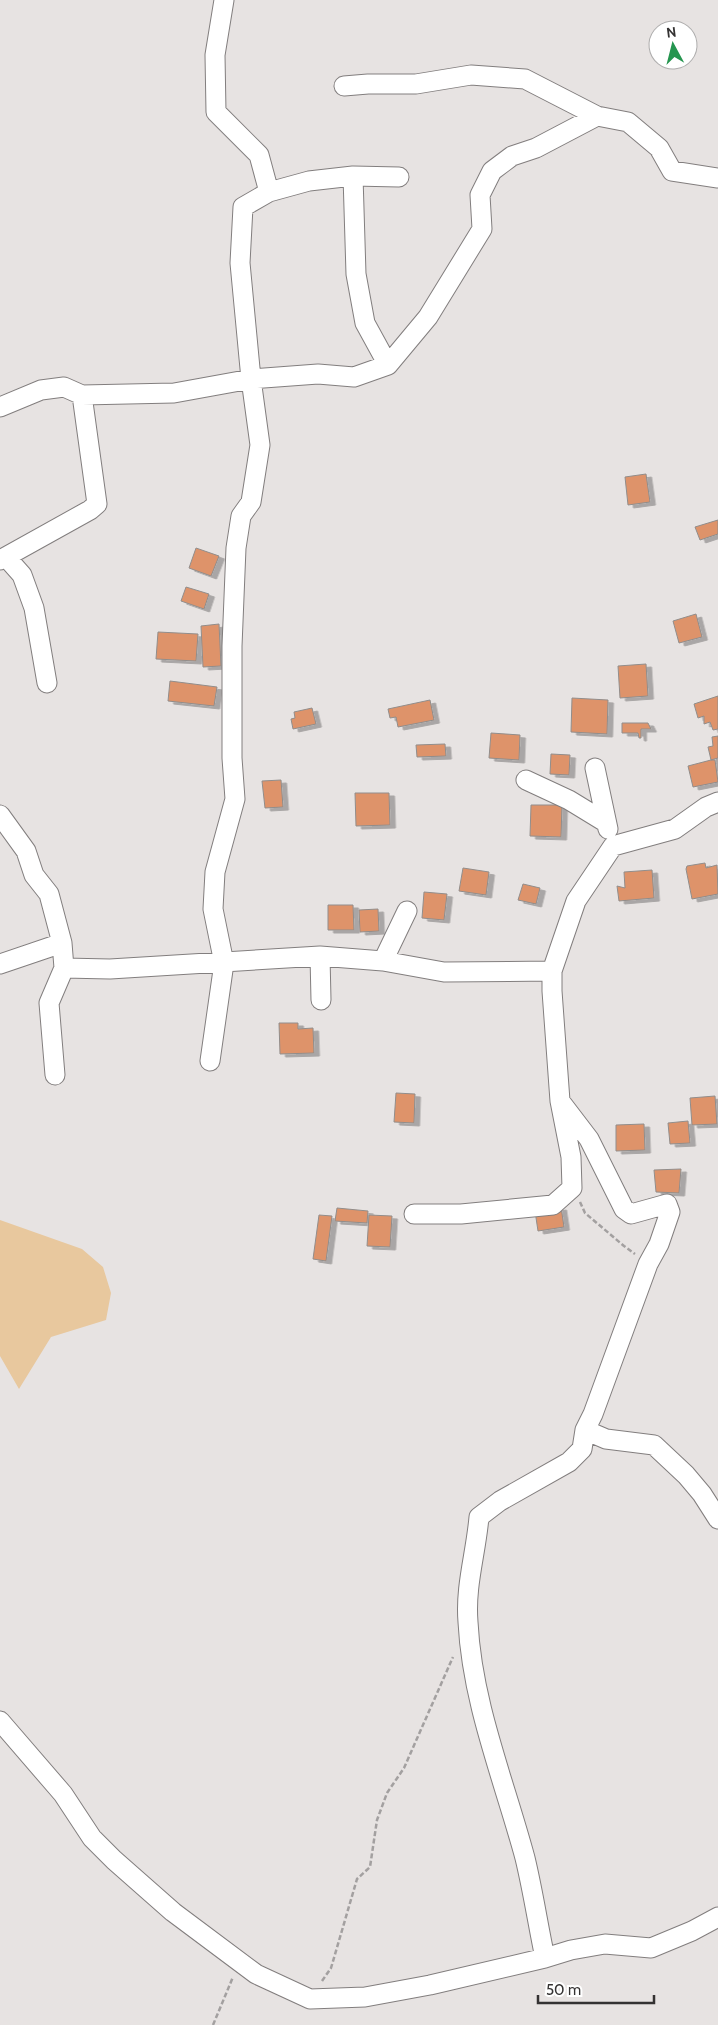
<svg xmlns="http://www.w3.org/2000/svg" width="718" height="2025" font-family="Cabin,sans-serif">
<defs>
<filter id="shadow"><feDropShadow dx="5.5" dy="3" stdDeviation="0" flood-color="#0004"/></filter>
</defs>
<rect width="100%" height="100%" fill="#e7e3e2"/>
<path fill="#e8c89e" d="M0,1220L82,1249L103,1267L111,1293L106,1320L51,1337L19,1389L0,1356Z"/>
<path fill="#de936a" stroke="#918d8b" filter="url(#shadow)" d="M646,474L650,502L628,505L625,477Z
M718,520V534L700,540L695,527Z
M196,548L219,556L211,576L189,568Z
M186,587L209,594L204,609L181,601Z
M696,614L702,637L679,643L673,621Z
M219,624L221,666L203,667L201,626Z
M158,632L198,634L196,661L156,659Z
M646,664L648,696L620,698L618,666Z
M170,681L217,687L214,706L168,701Z
M718,696V729L713,730L710,722L704,724V716L698,718L694,704Z
M572,698L608,700L607,734L571,732Z
M430,700L434,720L398,727L396,717L390,718L388,709Z
M312,708L316,724L293,729L291,719L295,718L294,712Z
M622,723H648L651,729H641V738H639L638,733H622Z
M491,733L520,735L519,760L489,758Z
M718,736V758L711,760L708,747L713,746L712,737Z
M445,744L446,756L417,757L416,745Z
M551,754L570,755L569,775L550,774Z
M711,760H715L718,782L693,787L688,766Z
M281,780L283,807L265,808L262,781Z
M355,793H389L390,825L356,826Z
M531,805H562L561,837L530,836Z
M705,863L706,868L717,865L718,894L692,899L686,869L687,866Z
M463,868L489,872L486,895L459,891Z
M652,870L654,898L619,901L617,886L625,888L624,872Z
M523,884L540,888L536,904L518,900Z
M424,892L447,894L444,920L422,918Z
M328,905H353L354,930H328Z
M378,909L379,931L360,932L359,910Z
M279,1023H298V1029L313,1028L314,1053L280,1054Z
M396,1093L415,1094L414,1123L394,1122Z
M715,1096L717,1124L692,1125L690,1098Z
M688,1121L690,1143L670,1144L668,1123Z
M644,1124L645,1150L616,1151V1125Z
M681,1169L679,1193L656,1192L654,1170Z
M561,1207L564,1227L538,1231L535,1211Z
M337,1208L368,1211L367,1223L335,1221Z
M319,1215L332,1216L326,1261L313,1259Z
M369,1215L392,1216L390,1247L367,1246Z"/>
<g fill="none" stroke-linecap="round" stroke-linejoin="round">
<defs>
<path id="minor" d="M344,86L368,84H416L471,75L525,79L597,116L628,122L659,148L672,171L718,178
M353,176L356,274L365,323L388,365
M269,192L309,181L353,176L399,177
M0,407L41,390L64,387L82,395L174,393L251,379L318,374L354,377L388,365L428,317L482,229L480,195L492,171L512,156L536,148L597,116
M6,557L22,575L34,608L47,683
M0,560L90,510L97,504L82,395
M595,768L608,829
M526,780L569,800L605,822
M0,815L26,851L34,875L49,894L62,943L64,968L49,1003L55,1075
M320,956L321,1000
M383,961L407,911
M0,964L62,943
M64,968L110,969L320,956L383,961L444,972L552,971
M210,1061L224,963L213,909L215,872L235,799L232,758V646L236,548L241,516L251,502L260,445L251,379L240,263L243,207L269,192L259,155L216,112L215,55L224,0
M414,1214H461L553,1205L572,1188L571,1157L560,1101L552,991V971L576,901L613,846L675,829L706,807L718,802
M585,1430L606,1439L654,1445L686,1475L702,1494L718,1519
M0,1721L63,1794L92,1838L114,1860L173,1912L256,1974L310,1999L365,1997L430,1985L545,1958L571,1950L605,1944L651,1948L692,1931L718,1917
M545,1958C538,1925 533,1891 525,1858C504,1780 472,1703 468,1622C465,1586 476,1553 479,1517L500,1501L569,1462L582,1449L585,1430L593,1414L648,1264L659,1244L670,1212L667,1204L631,1214L624,1209L589,1139L560,1101"/>
</defs>
<use href="#minor" stroke="#827e7e" stroke-width="21"/>
<path stroke="#a3a0a0" stroke-width="2.5" stroke-dasharray="5 2.5" stroke-linecap="butt" d="M580,1202L585,1213L624,1246L635,1254
M322,1981L331,1968L357,1879L370,1867L377,1820L387,1793L404,1768L453,1657
M213,2025L233,1977"/>
<use href="#minor" stroke="#fff" stroke-width="19"/>
</g>
<g transform="translate(673 45) rotate(353)"><circle r="24" fill="#ffffff" stroke="#aeadad"/>
<path d="M0-4L9 19L0 12L-9 19Z" fill="#25954f"/>
<text y="-8" font-size="14" font-weight="bold" text-anchor="middle" fill="#343232">N</text>
</g>
<path d="M538 1995v8h116v-8" fill="none" stroke="#343232" stroke-width="2.5"/>
<text x="546" y="1995" font-size="15" fill="#343232" stroke="#ffffff" stroke-width="4" paint-order="stroke">50 m</text>
</svg>
